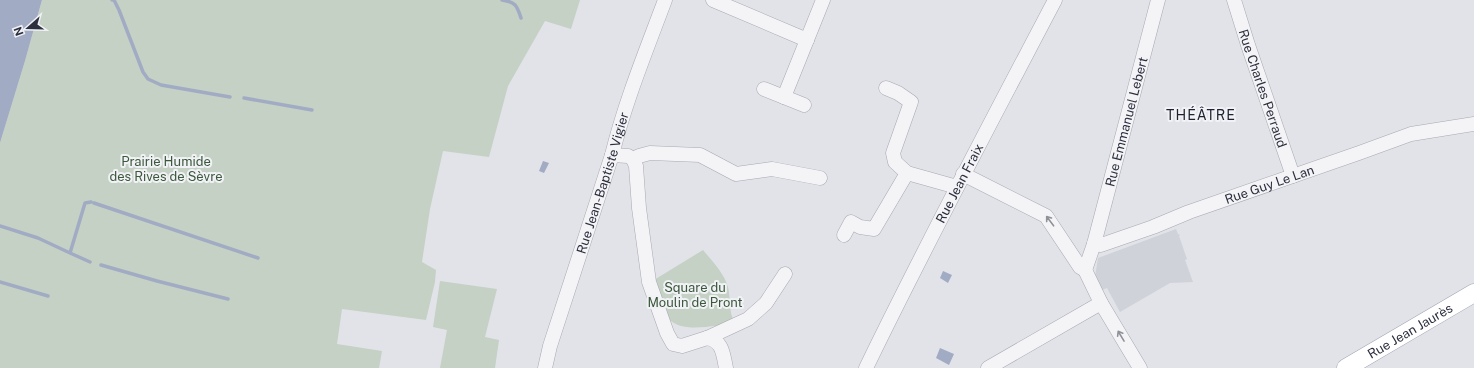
<svg xmlns="http://www.w3.org/2000/svg" width="1474" height="368" font-family="'Public Sans',sans-serif">
<rect width="100%" height="100%" fill="#e1e3e8"/>
<path fill="#d0d2da" d="M1176,229L1178,234L1180,235L1179,236L1187,259L1185,260L1193,282L1170,283L1120,312L1107,288L1102,290L1095,277L1098,258Z"/>
<path fill="#c5d1c4" d="M42,0H580L571,29L545,21L508,86L489,157L443,151L430,209L422,262L436,270L435,282L426,320L342,309L337,344L382,351L379,368H0V143L25,61Z
M703,250C712,261 724,273 728,287C731,299 728,312 735,323C717,325 682,334 669,319C665,314 656,288 654,280Z
M440,281L497,289L485,337L499,340L495,368H440L447,330L433,327Z"/>
<path fill="#a1acc4" d="M0,0H42L25,61L0,143Z
M543,161L549,163L544,173L539,171Z
M943,271L952,275L948,283L940,278Z
M940,348L954,354L949,365L936,358Z"/>
<g fill="none" stroke-linecap="round" stroke-linejoin="round">
<path stroke="#a1acc4" stroke-width="3.5" d="M112,0H114L119,10L143,72L148,79L161,85L230,97
M502,0C516,2 517,6 521,18
M244,98L312,110
M94,203L258,258
M0,226L38,238L70,253L85,203L91,202
M70,253L90,262
M101,265L157,281L228,299
M0,282L48,296"/>
<defs>
<g id="minor">
<path d="M713,0L807,40"/>
<path id="s1" d="M1234,0L1248,45L1293,176"/>
<path d="M886,88L898,93L911,102L893,153L895,162L907,173L957,187"/>
<path d="M764,89L804,105"/>
<path d="M784,97L823,0"/>
<path d="M612,155L628,156L633,159L636,166L639,208L649,282L667,333L673,344L682,346L707,338L748,319L766,303L785,274"/>
<path d="M633,159L639,156L650,153L700,155L736,174L772,169L820,178"/>
<path d="M963,174L1046,216L1080,267L1085,270L1101,303L1140,368"/>
<path d="M844,235L851,222L860,227L874,229L907,173"/>
<path id="s2" d="M1094,244L1101,245L1153,227L1189,212L1359,153L1411,134L1474,124"/>
<path id="s3" d="M1085,270L1094,244L1158,0"/>
<path d="M707,338C723,341 723,354 726,368"/>
<path id="s4" d="M545,368L550,346L612,155C625,102 646,51 665,0"/>
<path id="s5" d="M866,368C926,244 991,122 1055,0"/>
<path d="M988,368L1101,303"/>
</g>
<g id="major">
<path id="s6" d="M1346,368L1474,293"/>
</g>
</defs>
<use href="#minor" stroke="#a7a9b2" stroke-width="15"/>
<use href="#major" stroke="#a2a6b3" stroke-width="19"/>
<use href="#minor" stroke="#f4f4f7" stroke-width="14"/>
<use href="#major" stroke="#fff" stroke-width="18"/>
</g>
<defs><path id="oneway-shaft" d="M-6 0H5M1.5-3L5.5 0L1.5 3" fill="none" stroke-width="1.6" stroke-linecap="round" stroke-linejoin="round"/></defs>
<g stroke="#90929a">
<use href="#oneway-shaft" transform="translate(1050 221) rotate(-127)"/>
<use href="#oneway-shaft" transform="translate(1121 336) rotate(-121)"/>
</g>
<g text-anchor="middle" stroke-width="4" stroke-linejoin="round" paint-order="stroke">
<g font-size="13" fill="#2c2f3e" stroke="#f1f2f6">
<text dy="5" stroke="none"><textPath href="#s1" startOffset="93">Rue Charles Perraud</textPath></text>
<text dy="5" stroke="none"><textPath href="#s3" startOffset="154">Rue Emmanuel Lebert</textPath></text>
<text dy="5" stroke="none"><textPath href="#s4" startOffset="194">Rue Jean-Baptiste Vigier</textPath></text>
<text dy="5" stroke="none"><textPath href="#s5" startOffset="207">Rue Jean Fraix</textPath></text>
<text dy="5" stroke="none"><textPath href="#s2" startOffset="186">Rue Guy Le Lan</textPath></text>
<text dy="5" stroke="none"><textPath href="#s6" startOffset="74">Rue Jean Jaurès</textPath></text>
</g>
<g font-size="13" fill="#3b583b" stroke="#f1f2f6">
<text x="166" y="166">Prairie Humide<tspan x="166" dy="15">des Rives de Sèvre</tspan></text>
<text x="695" y="292">Square du<tspan x="695" dy="15">Moulin de Pront</tspan></text>
</g>
<g font-size="14" letter-spacing="1" fill="#1e212f" stroke="#f1f2f6">
<text x="1201" y="120">THÉÂTRE</text>
</g>
</g>
<g transform="translate(28 28) rotate(250)" stroke="#f1f2f6" stroke-width="3" paint-order="stroke">
<path d="M0-3L7 15L0 10L-7 15Z" fill="#2c2f3e"/>
<text y="-6" font-size="11" font-weight="bold" text-anchor="middle" fill="#2c2f3e">N</text>
</g>
</svg>
